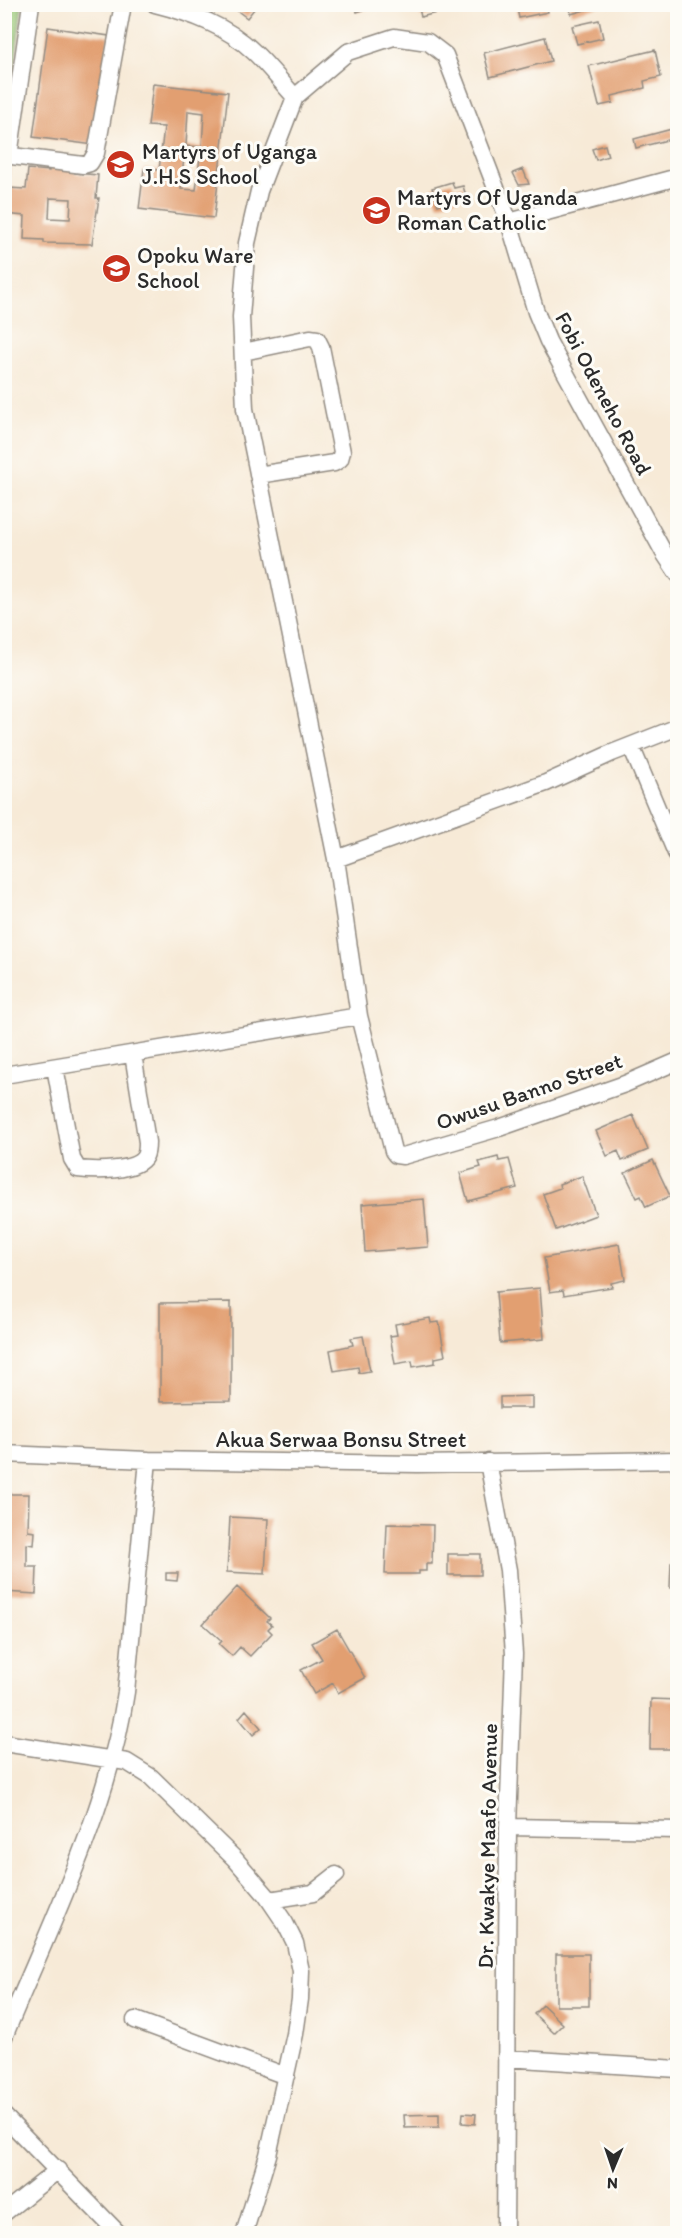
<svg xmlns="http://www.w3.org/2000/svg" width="682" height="2238" font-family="Itim,sans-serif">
<rect width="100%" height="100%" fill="#fdfcf7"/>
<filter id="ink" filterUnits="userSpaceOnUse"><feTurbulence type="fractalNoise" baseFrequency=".0167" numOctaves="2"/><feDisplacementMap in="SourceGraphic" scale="12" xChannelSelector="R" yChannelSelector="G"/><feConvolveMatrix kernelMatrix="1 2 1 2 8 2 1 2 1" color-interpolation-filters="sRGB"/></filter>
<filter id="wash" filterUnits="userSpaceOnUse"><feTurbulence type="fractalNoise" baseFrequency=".008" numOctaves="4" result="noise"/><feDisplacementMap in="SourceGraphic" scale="24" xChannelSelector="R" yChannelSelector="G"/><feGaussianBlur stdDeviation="1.35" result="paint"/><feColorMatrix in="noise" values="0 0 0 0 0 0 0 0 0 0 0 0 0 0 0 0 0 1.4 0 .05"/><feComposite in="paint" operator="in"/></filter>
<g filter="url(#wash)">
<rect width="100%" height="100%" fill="#f7ead7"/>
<path fill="#99c877" stroke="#627a51" stroke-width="1.5" d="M5,5H22L9,109L5,108Z"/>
<g id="blocks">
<path fill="#e29f71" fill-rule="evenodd" d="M232,4H258L247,18L231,6Z
M355,4H378V5L357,12Z
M418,4H466V5L421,17Z
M516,4H546L548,12L519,18Z
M569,4H603V5L571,14Z
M599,20L603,38L577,44L572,26Z
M48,27L109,36L94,145L33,137Z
M545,37L551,61L490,77L484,53Z
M655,50L661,77L644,81L645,88L612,96L613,103L599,106L589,66Z
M153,84L228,92L214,218L139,209L144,169L159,170L164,127L148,126ZM188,111L204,113L202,147L186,146ZM184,156L200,157L196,190L181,189Z
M672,129L675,138L636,148L634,139Z
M605,145L608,156L596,160L592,149Z
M4,166L10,167L8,188L26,189L28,169L49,171V167L75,169V173L98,175L96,198H99L92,244L44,243V240L24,239L25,216L4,214ZM50,198L71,199L70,219L49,218Z
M523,169L529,184L519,185L513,173Z
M452,182L454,188L463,186L466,196L438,205L432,188Z
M633,1115L648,1150L622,1161L618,1151L607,1156L596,1131Z
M498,1157L499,1161L509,1159L517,1188L468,1201L460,1173L481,1167L479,1162Z
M653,1160L670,1196L646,1207L641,1196L637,1198L625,1173Z
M582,1176L596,1215L556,1230L543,1194L560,1188L559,1184Z
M424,1199L428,1247L365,1252L362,1204Z
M619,1244L625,1280L611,1283L612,1287L564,1295L563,1290L550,1292L544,1258Z
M540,1288L544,1339L500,1343L496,1292Z
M231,1302V1401L160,1402V1303Z
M430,1318L431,1323L439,1322L445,1356L435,1358V1363L413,1367L412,1361L395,1364L390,1336L397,1335L395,1324Z
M363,1336L370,1371L359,1373L358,1367L334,1371L330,1350L353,1345L351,1338Z
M532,1396V1408H500V1397Z
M4,1494H29L28,1531L35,1532L34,1545L27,1544V1567H37L36,1594L4,1592Z
M230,1517L268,1519L265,1574L227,1572Z
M387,1524L433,1525L432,1564H426V1571H419V1574H385Z
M448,1554H480V1575H448Z
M671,1563H678V1588H670Z
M166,1573H178L177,1581L166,1580Z
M237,1587L270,1618L267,1621L272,1625L268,1629L272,1633L250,1656L240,1647L232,1656L219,1644L222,1641L203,1624Z
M337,1629L365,1678L338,1693L333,1683L314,1694L301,1670L322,1659L312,1643Z
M651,1699L678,1700V1749H650Z
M246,1710L261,1728L253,1735L239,1718Z
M556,1954H589V2006H556Z
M543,2005L563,2024L554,2033L534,2014Z
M463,2113L476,2114L475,2124L462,2123Z
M439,2114V2127L405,2128L404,2115Z"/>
</g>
</g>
<g filter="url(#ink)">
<use href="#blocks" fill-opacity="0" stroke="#918a81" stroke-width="1.5"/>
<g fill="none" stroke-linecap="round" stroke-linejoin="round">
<defs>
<path id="minor" d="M155,4C191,13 227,26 254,52C269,66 281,82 295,97
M4,155L83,165L90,163L96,153L123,4
M9,156L31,4
M509,222L678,177
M243,352L310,338L317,339L321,347L342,452L340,459L334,463L258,475
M678,574L664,553L548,341L536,312L509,222L445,55L428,42L394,37L348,52L295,97L259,191L247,243L241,317L245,409L336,859L359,1016L393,1151L396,1155L403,1156L499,1128L625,1084L678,1061
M631,746L676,853
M336,859L546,783L612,753L678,727
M55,1067L72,1159L78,1169C94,1171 137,1172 145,1156C147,1152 147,1146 147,1142L133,1054
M4,1075L359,1016
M4,1454L148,1460L417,1464L678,1460
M488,1462L508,1570L514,1654L508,1827L505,2234
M4,1743L127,1762L151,1777L235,1859L266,1895L285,1923L295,1943L301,1971L300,1999L295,2034L268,2155L244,2234
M508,1827L678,1830
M270,1900L313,1893L336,1875
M135,2020L286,2076
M4,2037C49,1927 109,1809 126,1692L148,1460
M506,2058L678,2069
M4,2116L119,2234
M4,2213L58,2170"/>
</defs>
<use href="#minor" stroke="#918a81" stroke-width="19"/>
<use href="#minor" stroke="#fff" stroke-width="16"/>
</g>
</g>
<defs>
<symbol id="school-disc" viewBox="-11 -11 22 22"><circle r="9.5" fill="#c8321e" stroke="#fdfcf7"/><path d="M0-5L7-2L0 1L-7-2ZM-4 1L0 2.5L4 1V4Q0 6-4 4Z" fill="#fff"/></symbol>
</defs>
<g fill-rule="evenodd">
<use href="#school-disc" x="104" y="148" width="33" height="33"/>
<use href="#school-disc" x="360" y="194" width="33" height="33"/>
<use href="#school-disc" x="100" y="252" width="33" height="33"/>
</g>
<g text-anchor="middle" stroke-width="6" stroke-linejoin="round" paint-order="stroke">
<g font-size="22" fill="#2b2b2b" stroke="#fdfcf7" text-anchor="start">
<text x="142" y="159">Martyrs of Uganga<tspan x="142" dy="25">J.H.S School</tspan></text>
<text x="397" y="205">Martyrs Of Uganda<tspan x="397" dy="25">Roman Catholic</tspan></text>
<text x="137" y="263">Opoku Ware<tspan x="137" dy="25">School</tspan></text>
</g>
<g font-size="22" fill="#2b2b2b" stroke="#fdfcf7">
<text transform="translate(604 393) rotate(62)" y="8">Fobi Odeneho Road</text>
<text transform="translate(529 1091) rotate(-19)" y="8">Owusu Banno Street</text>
<text x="341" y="1447">Akua Serwaa Bonsu Street</text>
<text transform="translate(487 1846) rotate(-89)" y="8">Dr. Kwakye Maafo Avenue</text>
</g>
</g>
<rect width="682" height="2238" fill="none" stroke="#fdfcf7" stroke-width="24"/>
<g transform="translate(613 2169) rotate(182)" stroke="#fdfcf7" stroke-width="4.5" paint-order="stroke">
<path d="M0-4.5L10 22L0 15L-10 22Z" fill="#2b2b2b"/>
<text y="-9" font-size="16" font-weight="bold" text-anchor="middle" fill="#2b2b2b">N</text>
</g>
</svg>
